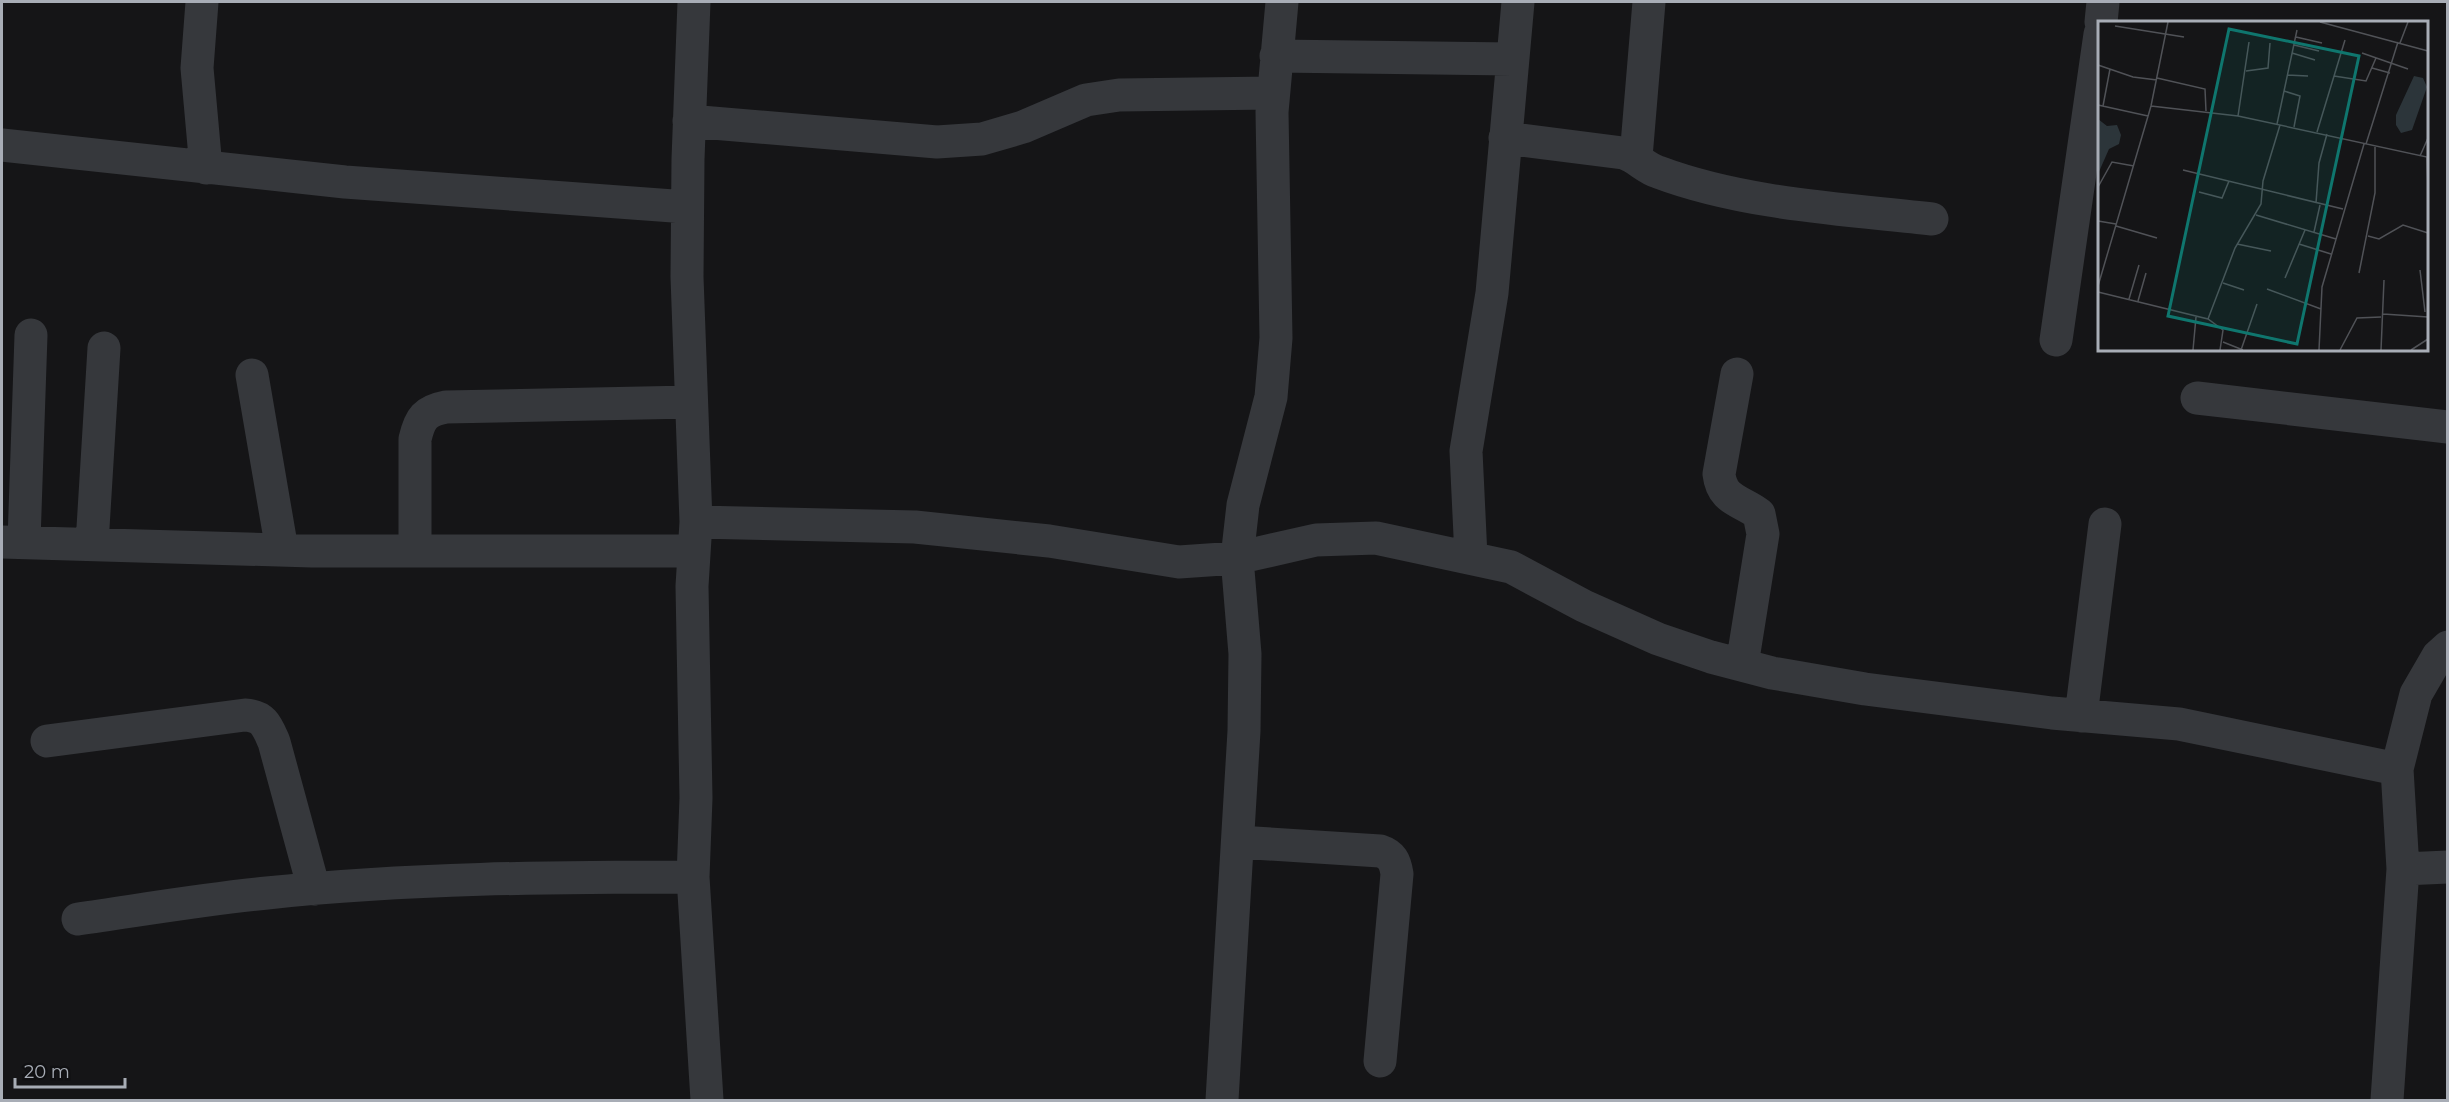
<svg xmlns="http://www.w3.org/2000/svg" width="2449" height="1102" font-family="Montserrat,sans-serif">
<rect width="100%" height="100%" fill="#151517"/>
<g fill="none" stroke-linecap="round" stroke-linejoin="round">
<path stroke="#36383c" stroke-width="33" d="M202,2L197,68L206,168
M694,2L688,159L687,277L696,522L692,586L696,798L693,877L707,1100
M2101,22L2103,2
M1276,56L1512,59
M689,121L937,142L982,139L1023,127L1086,100L1119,95L1273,93
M1505,138L1623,153C1637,157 1645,168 1658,172C1743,204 1843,209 1932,219
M2,145L345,182L687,207
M1636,157L1649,2
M2056,340L2100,34
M1737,374L1719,474C1722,501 1741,500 1759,514L1763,534L1742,665
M252,375L282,550
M2197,398L2448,427
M696,522L915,527L1049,541L1179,562L1237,558L1316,540L1376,538L1511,567L1584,606L1658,639L1711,657L1772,673L1865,689L2052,713L2179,724L2397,769
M24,541L31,335
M2,542L312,551H694
M92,544L104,348
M415,550V439C420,418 425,411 446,407L691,402
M1471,557L1466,451L1492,293L1518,2
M2081,716L2105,524
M47,741L245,715C264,716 267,726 274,742L314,889
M1238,842L1380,851C1392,855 1395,861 1397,874L1380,1061
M2403,869L2448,867
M78,919C141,910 204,899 267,893C409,878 551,877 693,877
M1222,1100L1244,731L1245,654L1237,558L1243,505L1271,397L1276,338L1272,112L1282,2
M2387,1100L2403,869L2397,769L2416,694L2438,656L2448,647"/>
</g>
<g transform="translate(2098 21)">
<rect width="330" height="330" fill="#151517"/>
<path d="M316,55L325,57L329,66L314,109L303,112L298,104V94ZM0,98L9,105L19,104L23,114L21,123L11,128L0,153Z" fill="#2c353a"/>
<path fill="none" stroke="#505257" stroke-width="1.5" d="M222,1L330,30M17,5L86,16M198,16L224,22M302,22L310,1M196,24L221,30M194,32L217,39M264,32L310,48M0,44L35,56L59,59M274,47L292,52M148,50L170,47L172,22M189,54L210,55M236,55L268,60L278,37M59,57L107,68L108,90M186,70L202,75L196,106M0,84L50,95M5,85L12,48M53,85L140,95L329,136L330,168M140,95L151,21M179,103L199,9M219,111L247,19M268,123L300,21M322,135L330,117M85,149L245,188M0,166L14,141L36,145M101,171L124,177L131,160M218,182L221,142L229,113M158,194L238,218M0,200L18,203M18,205L59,217M216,211L222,184M270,215L281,218L305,204L330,212M139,223L173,230M201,223L233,233M322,249L327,291M261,252L277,172V126M187,257L207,209M125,262L146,269M0,265L53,85L70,1M169,268L223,288M0,271L110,298L125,309L122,329M31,278L41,244M40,280L48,252M285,293L330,296M110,298L137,227L163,183L165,160L182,104M149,312L177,318M125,321L145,329M95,329L98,296M143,329L159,283M221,329L224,266L266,123M242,329L259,297L283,296M283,329L286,259M313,329L330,318"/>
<path fill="#0f766e" fill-opacity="0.15" stroke="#0f766e" stroke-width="3" d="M131,8L261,35L199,323L70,295Z"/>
<rect width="330" height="330" fill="none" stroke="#a8adb6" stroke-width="3"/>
</g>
<rect width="2449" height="1102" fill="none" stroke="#a8adb6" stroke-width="6"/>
<path d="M15 1078v9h110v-9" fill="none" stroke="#a8adb6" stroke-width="3"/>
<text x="24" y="1078" font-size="18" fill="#a8adb6" stroke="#101012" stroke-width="4.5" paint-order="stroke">20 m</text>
</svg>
